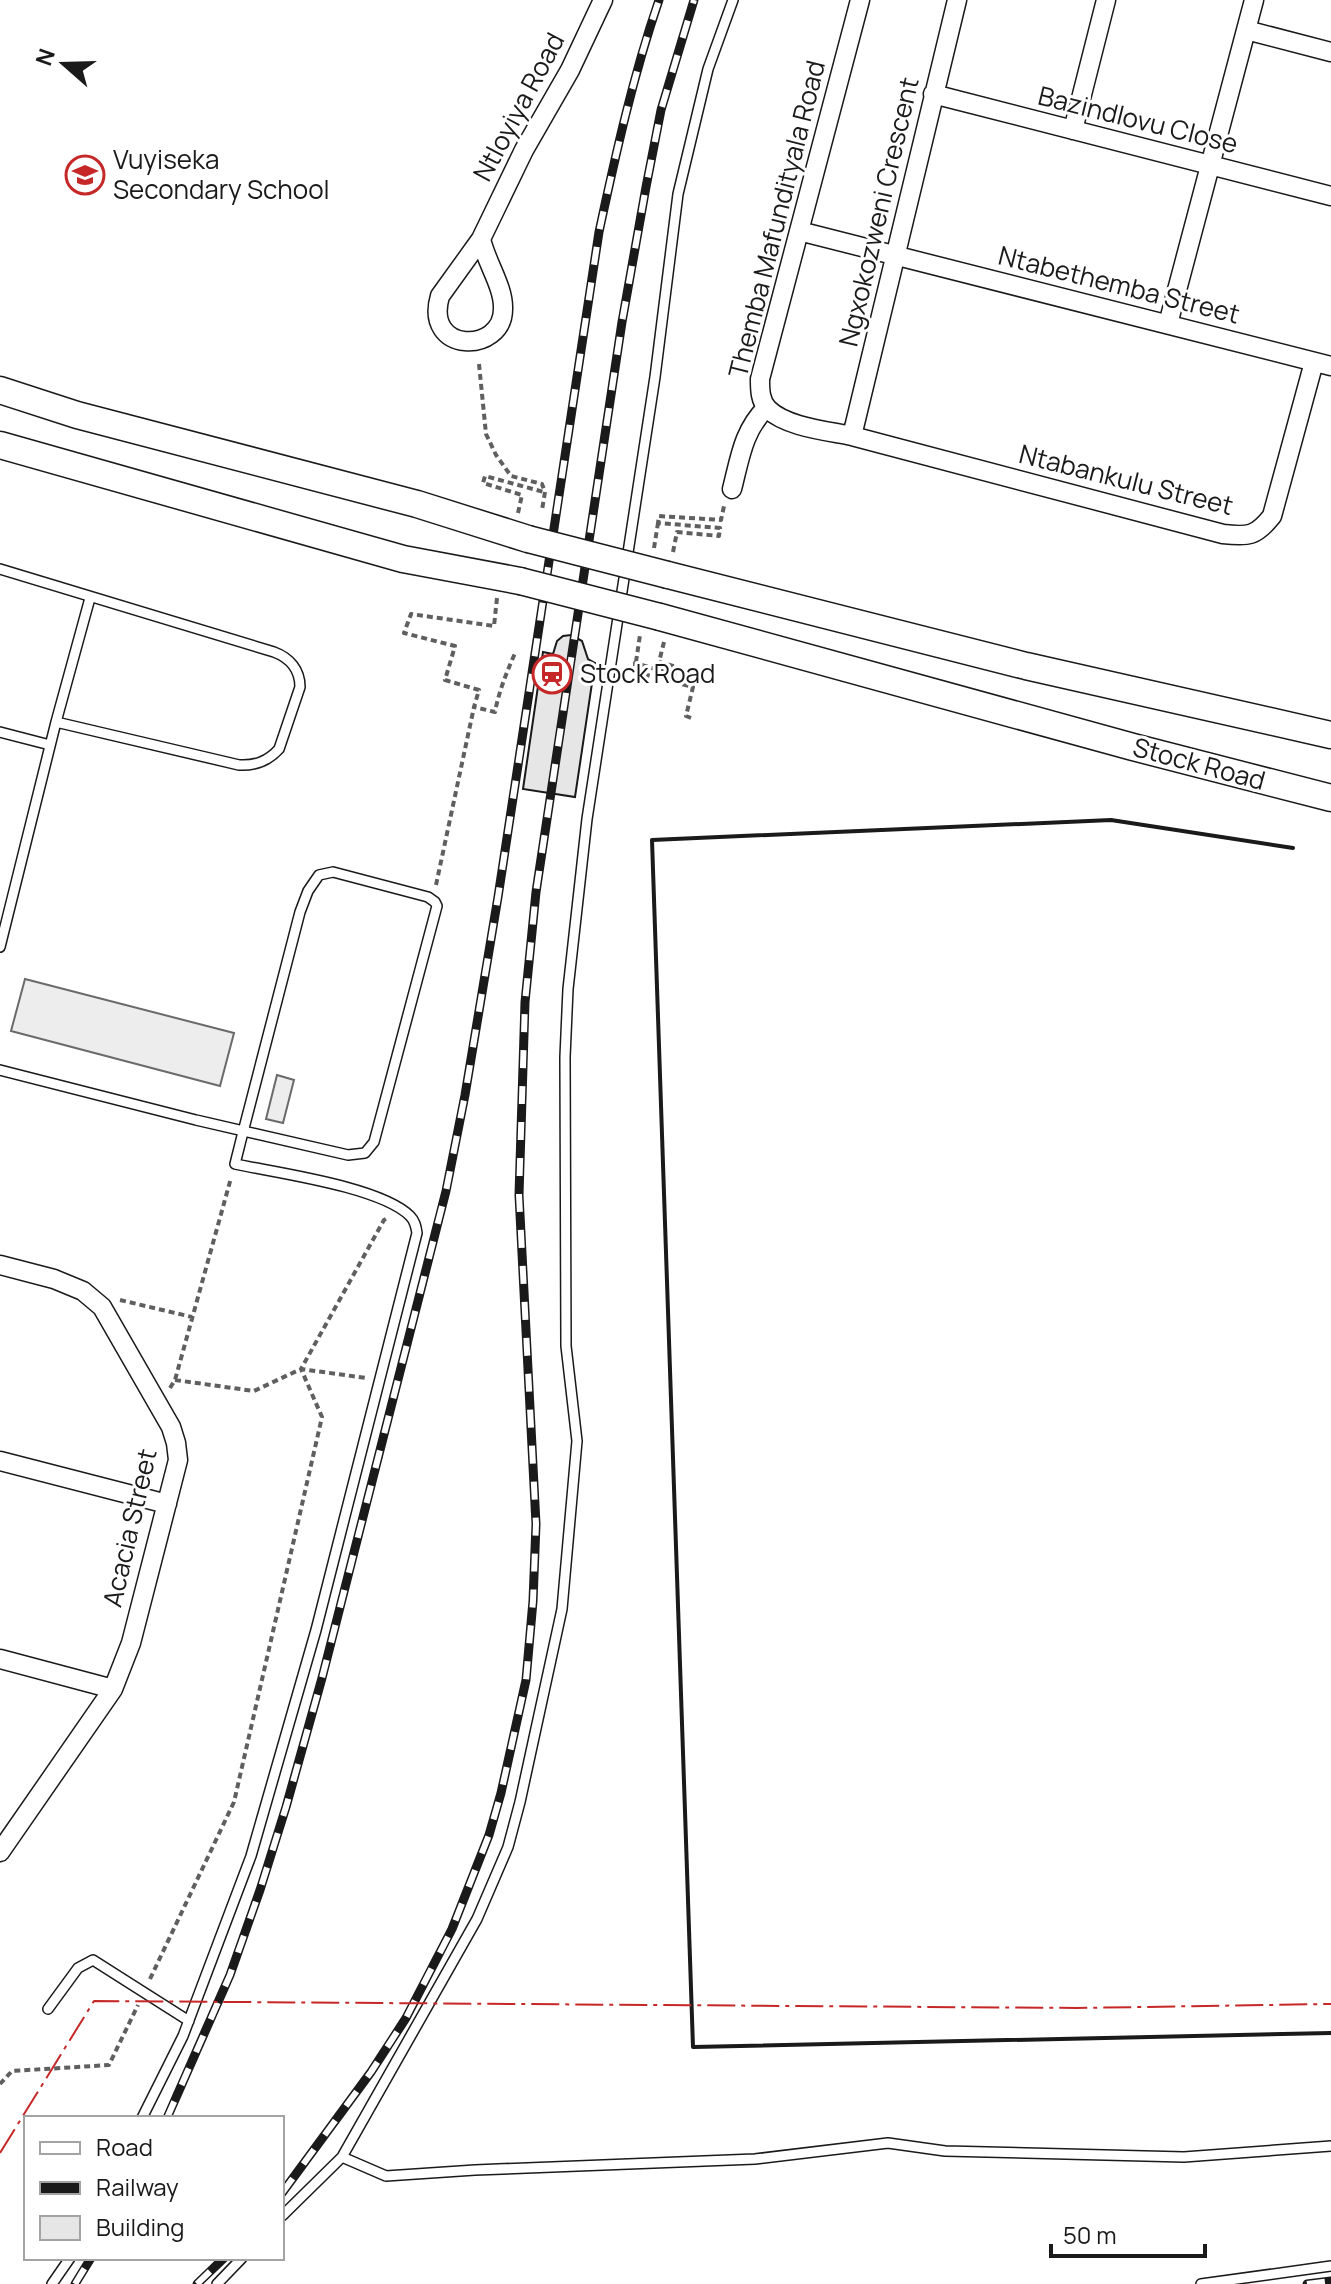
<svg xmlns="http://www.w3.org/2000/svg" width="1331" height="2284" font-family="Manrope,sans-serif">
<rect width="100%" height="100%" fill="#fff"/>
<path fill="#ededed" stroke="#6a6a6a" stroke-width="2" d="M25,979L234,1033L220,1086L11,1031Z
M277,1075L294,1080L283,1123L266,1119Z"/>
<path fill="#e6e6e6" stroke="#1a1a1a" stroke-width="2" d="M571,635L582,641L588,659L595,663L575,797L523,789L543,652L553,654L557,641L563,636Z"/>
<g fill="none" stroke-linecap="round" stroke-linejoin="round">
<defs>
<path id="service" d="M0,569L274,652C290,658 300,670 300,687L279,749C268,761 256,766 239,765L56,722
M0,732L50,745
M0,947L56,722L90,598
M0,1070L196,1120L348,1155L365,1153L374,1142L437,906L435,902L428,897L333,872L319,875L308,891L300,912L243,1132L235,1164C278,1173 381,1187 410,1216C415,1221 416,1226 417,1233L316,1630L251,1856L183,2036L142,2118
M48,2009L78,1968L93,1960L189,2021
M342,2157L386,2176L475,2170L755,2159L888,2143L945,2151L1184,2157L1331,2146
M282,2216L342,2157L477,1919L508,1847L520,1802L562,1609L577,1441L566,1346L565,1057L568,989L587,819L655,377L678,194L708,69L733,0
M52,2284L70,2258
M217,2284L242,2258
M1201,2284L1331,2266"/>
<path id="minor" d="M860,0L760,379C760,390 760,401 768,409C786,427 828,431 852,436L1223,534C1249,537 1256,536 1272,516L1314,362
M1246,30L1331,52
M933,94L1331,196
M1073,130L1106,0
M799,231L1331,366
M481,239C486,262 504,287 503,309C503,354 423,354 440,296L481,239L524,150L570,70L603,0
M1168,324L1254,0
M852,436L957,0
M732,489C740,458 743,431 766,408
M0,1265L54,1279L83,1291L102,1307L171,1427L176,1443L178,1460L131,1643L113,1689L0,1852
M0,1461L167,1504
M0,1659L113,1689"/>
<path id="secondary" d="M0,390L77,415L417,504L528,539
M0,445L403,559L520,581
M668,575L1026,666L1331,735
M660,617L1133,747L1331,798"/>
</defs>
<use href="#service" stroke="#1a1a1a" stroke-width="12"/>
<use href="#minor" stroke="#1a1a1a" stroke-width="21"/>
<use href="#secondary" stroke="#1a1a1a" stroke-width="29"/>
<path stroke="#5f5f5f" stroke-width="4" stroke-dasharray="6 4" stroke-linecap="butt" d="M479,364L486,434L496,455L511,476L542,484L545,492L542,510
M518,513L522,495L483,483L485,476L544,492
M654,548L658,523
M673,552L677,532L719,536L720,528L658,523L659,516L721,520L724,506
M497,598L494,626L411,614L404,633L455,646L445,680L479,690L474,707L495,712C499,691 507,671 516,651
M664,642L659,662L698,673L696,681L635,663V670L639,673L693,687L686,716L691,718
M636,662L640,635
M436,885L474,707
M120,1300L192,1317
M175,1380L254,1391L301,1369L366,1378
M170,1388L175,1380L231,1178
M150,1979L234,1802L322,1417L301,1369L384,1220L389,1217
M0,2084L12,2071L109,2065L138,2005"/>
<use href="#service" stroke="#fff" stroke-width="9"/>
<use href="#minor" stroke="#fff" stroke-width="18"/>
<use href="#secondary" stroke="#fff" stroke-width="26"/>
<defs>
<path id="rail" d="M167,2118L230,1975L260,1890L286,1807L322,1678L446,1191L465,1095L498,897L599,232C616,153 633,76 659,0
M282,2193L371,2072L406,2018L452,1929L489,1835L501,1793L526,1680L533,1601L536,1524L519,1195L525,1002L536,892L622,322L646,187L661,110L694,0
M75,2284L91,2258
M197,2284L224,2258
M1307,2284L1331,2281"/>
</defs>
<use href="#rail" stroke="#1a1a1a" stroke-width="9"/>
<use href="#rail" stroke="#fff" stroke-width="6" stroke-dasharray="18" stroke-linecap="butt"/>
<defs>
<path id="secondary-bridge" d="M528,539L668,575
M520,581L660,617"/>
</defs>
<use href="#secondary-bridge" stroke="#1a1a1a" stroke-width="29" stroke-linecap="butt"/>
<use href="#secondary-bridge" stroke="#fff" stroke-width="26"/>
<path stroke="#1a1a1a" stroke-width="4" d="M1293,848L1111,820L652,840L693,2047L1331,2033"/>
<path stroke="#c62828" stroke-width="2" stroke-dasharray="28 6 4 6" stroke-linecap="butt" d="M0,2153L94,2001L1077,2008L1331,2004"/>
</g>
<defs>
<symbol id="school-ring" viewBox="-11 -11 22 22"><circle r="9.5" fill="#fff" stroke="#c62828" stroke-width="1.5"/><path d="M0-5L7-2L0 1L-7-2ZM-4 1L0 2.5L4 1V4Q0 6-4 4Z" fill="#c62828"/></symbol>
<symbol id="station-ring" viewBox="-11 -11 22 22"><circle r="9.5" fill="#fff" stroke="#c62828" stroke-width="1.5"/><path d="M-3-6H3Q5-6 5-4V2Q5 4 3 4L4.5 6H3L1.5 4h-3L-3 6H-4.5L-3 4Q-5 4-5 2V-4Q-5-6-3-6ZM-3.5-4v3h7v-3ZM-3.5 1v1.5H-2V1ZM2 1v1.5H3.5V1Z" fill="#c62828"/></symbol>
</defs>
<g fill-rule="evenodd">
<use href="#school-ring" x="63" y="153" width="44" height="44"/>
<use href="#station-ring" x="530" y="652" width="44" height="44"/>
</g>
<g text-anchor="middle" stroke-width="6" stroke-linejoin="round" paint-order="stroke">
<g font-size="26" fill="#1a1a1a" stroke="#fff">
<text transform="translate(519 107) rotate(-62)" y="9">Ntloyiya Road</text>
<text transform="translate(1138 120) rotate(14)" y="9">Bazindlovu Close</text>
<text transform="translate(879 212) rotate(-77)" y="9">Ngxokozweni Crescent</text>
<text transform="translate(777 219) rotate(-76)" y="9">Themba Mafundityala Road</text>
<text transform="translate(1119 285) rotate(14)" y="9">Ntabethemba Street</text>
<text transform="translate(1126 480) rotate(14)" y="9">Ntabankulu Street</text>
<text transform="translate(1199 764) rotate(15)" y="9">Stock Road</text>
<text transform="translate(130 1528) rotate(-77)" y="9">Acacia Street</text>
</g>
<g font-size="26" fill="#1a1a1a" stroke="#fff" text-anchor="start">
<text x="113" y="169">Vuyiseka<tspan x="113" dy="30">Secondary School</tspan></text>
<text x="580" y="683">Stock Road</text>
</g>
</g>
<rect x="24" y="2116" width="260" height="144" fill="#ffffff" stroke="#a3a3a3" stroke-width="2"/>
<rect x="40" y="2142" width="40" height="12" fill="#ffffff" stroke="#a3a3a3" stroke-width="2"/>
<text x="96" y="2156" font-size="24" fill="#1a1a1a">Road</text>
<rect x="40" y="2182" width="40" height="12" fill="#1a1a1a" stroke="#a3a3a3" stroke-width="2"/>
<text x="96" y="2196" font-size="24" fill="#1a1a1a">Railway</text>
<rect x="40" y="2216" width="40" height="24" fill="#e6e6e6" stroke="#a3a3a3" stroke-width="2"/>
<text x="96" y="2236" font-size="24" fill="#1a1a1a">Building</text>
<g transform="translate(64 64) rotate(290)" stroke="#ffffff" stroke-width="6" paint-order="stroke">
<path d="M0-6L14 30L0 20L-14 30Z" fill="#1a1a1a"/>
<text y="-12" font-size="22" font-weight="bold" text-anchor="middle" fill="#1a1a1a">N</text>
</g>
<path d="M1051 2244v12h154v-12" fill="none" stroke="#1a1a1a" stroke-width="4"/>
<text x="1063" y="2244" font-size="24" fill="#1a1a1a" stroke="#ffffff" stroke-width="6" paint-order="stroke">50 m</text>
</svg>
